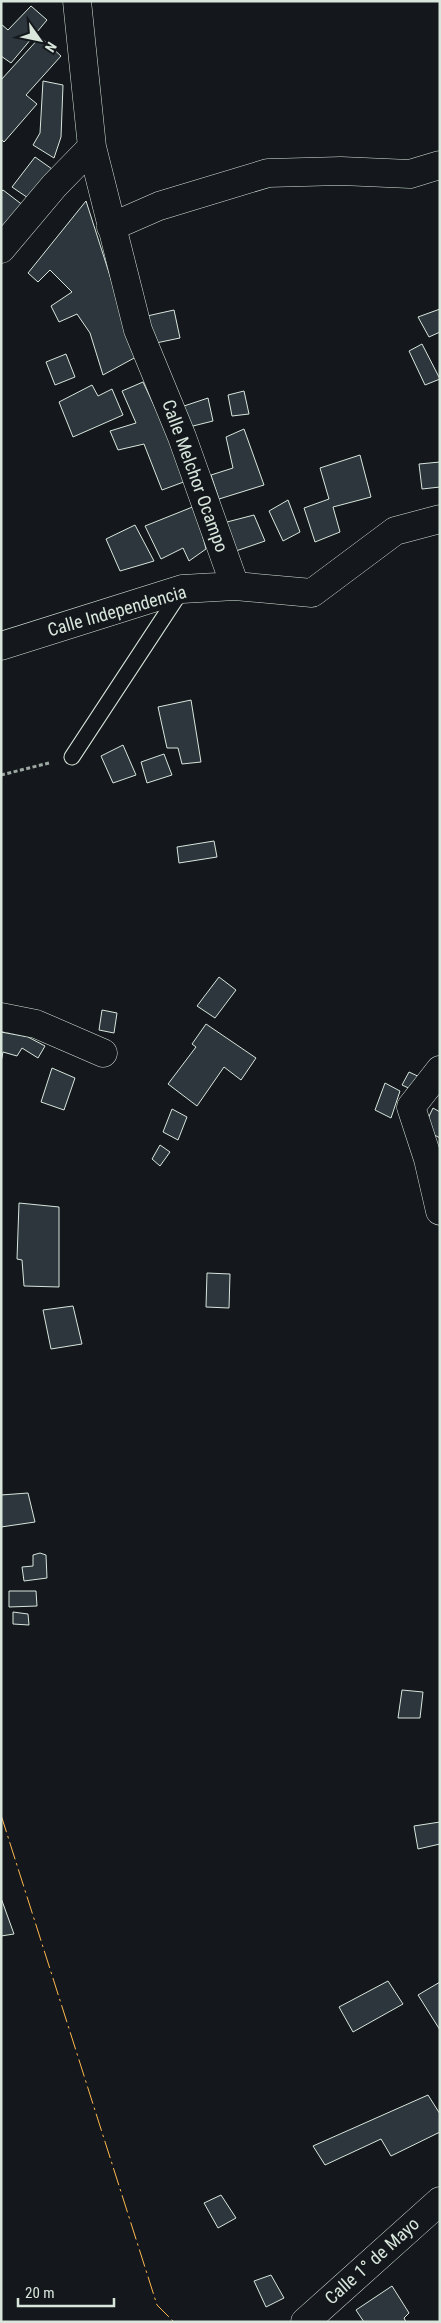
<svg xmlns="http://www.w3.org/2000/svg" width="441" height="2323" font-family="'Roboto Condensed',sans-serif">
<rect width="100%" height="100%" fill="#14181c"/>
<path fill="#2c363c" stroke="#d8e6dc" d="M31,6L47,20L11,63L1,56V24L8,30Z
M40,37L61,56L26,95L37,104L4,142L1,139V80Z
M43,81L63,85L61,137L54,158L33,145L40,133Z
M35,157L52,169L31,200L12,187Z
M3,190L28,209L1,241V192Z
M86,201L136,357L103,375L90,333L77,314L59,322L51,306L72,292L50,270L38,282L28,273Z
M440,309V332L429,337L418,317Z
M174,310L180,338L151,344L147,316Z
M422,344L440,379L425,385L409,351Z
M66,354L75,377L55,385L46,362Z
M143,382L189,480L162,490L144,444L118,450L110,431L136,423L122,391Z
M92,385L98,396L112,389L123,415L73,437L59,402Z
M244,391L249,414L232,416L228,395Z
M208,398L213,421L185,428L181,407Z
M244,429L264,485L219,499L211,475L233,468L226,437Z
M360,455L371,497L333,507L340,532L315,542L304,508L329,499L320,468Z
M440,462V487L422,489L419,464Z
M288,500L300,532L283,541L269,511Z
M195,506L206,549L189,561L183,548L161,559L145,526Z
M254,515L265,541L233,552L223,523Z
M135,525L154,561L120,571L106,539Z
M191,700L201,762L182,764L178,748H167L158,707Z
M123,745L136,775L113,783L101,756Z
M164,754L172,775L147,783L141,762Z
M214,841L217,857L179,863L177,847Z
M219,977L236,990L215,1018L197,1006Z
M102,1010L117,1013L114,1033L99,1030Z
M206,1024L256,1058L241,1080L224,1067L197,1106L168,1084L196,1047L192,1044Z
M1,1032L28,1037L45,1046L38,1058L22,1048L17,1056L3,1052L1,1062Z
M52,1068L75,1078L64,1110L41,1102Z
M409,1072L424,1079L417,1092L402,1085Z
M385,1083L400,1091L391,1118L375,1110Z
M433,1108L440,1112V1138L423,1129Z
M172,1109L187,1117L178,1140L163,1132Z
M160,1145L170,1152L160,1166L152,1159Z
M19,1203L59,1207V1287L24,1286L22,1260L17,1259Z
M207,1273L230,1274L229,1308L206,1307Z
M73,1306L82,1344L51,1349L43,1310Z
M28,1493L35,1522L1,1527V1495Z
M40,1553L46,1555L47,1578L24,1581L22,1567L33,1566V1555Z
M9,1591H36L37,1606L9,1607Z
M13,1612L28,1614L29,1625L13,1624Z
M402,1690L423,1692L420,1718H398Z
M440,1822V1844L418,1849L414,1826Z
M1,1898L14,1934L1,1936Z
M388,1981L403,2004L353,2032L339,2007Z
M440,1982V2030L418,1995Z
M428,2095L440,2114V2132L391,2156L381,2139L325,2165L313,2146Z
M221,2195L236,2218L218,2228L204,2203Z
M271,2275L284,2298L266,2307L254,2281Z
M392,2286L409,2313L404,2318L406,2322H364L356,2310Z"/>
<g fill="none" stroke-linecap="round" stroke-linejoin="round">
<defs>
<path id="service" d="M72,757L181,591"/>
<path id="minor" d="M77,1L92,147L138,330L182,437L235,586
M111,227L159,206L268,173L341,171L410,174L440,165
M1,249L54,186L92,147
M1,646L182,589L235,586L312,593L395,531L440,519
M1,1017L36,1024L103,1053
M440,1070L411,1107L428,1159L440,1211
M305,2322L440,2201"/>
</defs>
<use href="#service" stroke="#d8e6dc" stroke-width="17"/>
<use href="#minor" stroke="#d8e6dc" stroke-width="29"/>
<path stroke="#9da8a2" stroke-width="3" stroke-dasharray="4 2.5" stroke-linecap="butt" d="M1,775L49,763"/>
<use href="#service" stroke="#14181c" stroke-width="15"/>
<use href="#minor" stroke="#14181c" stroke-width="28"/>
<path stroke="#ffb74d" stroke-width="1" stroke-dasharray="18 4 2.5 4" stroke-linecap="butt" d="M1,1815L157,2305L174,2322"/>
</g>
<g text-anchor="middle" stroke-width="4" stroke-linejoin="round" paint-order="stroke">
<g font-size="18" fill="#d8e6dc" stroke="#14181c">
<text transform="translate(195 476) rotate(70)" y="6">Calle Melchor Ocampo</text>
<text transform="translate(117 611) rotate(-16)" y="6">Calle Independencia</text>
<text transform="translate(372 2261) rotate(-42)" y="6">Calle 1° de Mayo</text>
</g>
</g>
<rect width="441" height="2323" fill="none" stroke="#d8e6dc" stroke-width="5"/>
<g transform="translate(40 40) rotate(123)" stroke="#14181c" stroke-width="4" paint-order="stroke">
<path d="M0-4L9 19L0 12L-9 19Z" fill="#d8e6dc"/>
<text y="-8" font-size="14" font-weight="bold" text-anchor="middle" fill="#d8e6dc">N</text>
</g>
<path d="M18 2298v8h96v-8" fill="none" stroke="#d8e6dc" stroke-width="2.5"/>
<text x="25" y="2298" font-size="15" fill="#d8e6dc" stroke="#14181c" stroke-width="4" paint-order="stroke">20 m</text>
</svg>
